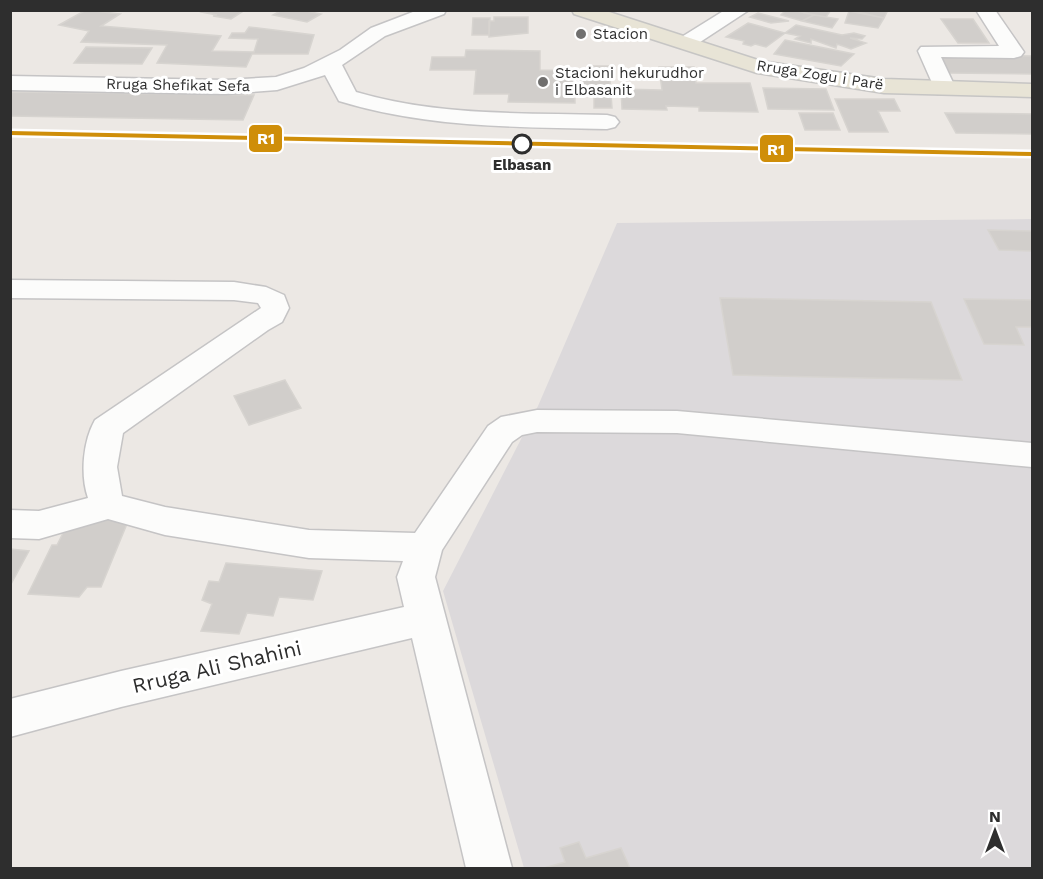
<svg xmlns="http://www.w3.org/2000/svg" width="1043" height="879" font-family="'Work Sans',sans-serif">
<rect width="100%" height="100%" fill="#ece8e4"/>
<path fill="#dcd9db" d="M1032,219V868H524L443,591L538,406L617,223Z"/>
<path fill="#d1cecb" stroke="#d7d4d0" stroke-width="1.5" d="M86,10L120,14L101,26L221,36L212,51L254,52L258,39L229,38L232,33H245L249,27L314,35L308,54H252L246,67L157,63L167,45L81,42L89,31L59,25Z
M203,10H245L231,19L213,16L217,15L201,12Z
M282,10H301L321,14L307,22L273,15Z
M786,10H793L814,15L802,21L781,15Z
M805,10H831L826,17L804,13Z
M849,10H888L884,18Z
M849,11L884,18L878,28L845,23Z
M758,13L789,21L771,23L750,17Z
M814,15L838,19L832,28L802,21Z
M494,17H528V33L489,37V21H494Z
M473,18H490L489,35H472Z
M941,19H973L989,43H958Z
M748,23L785,33L766,47L755,44L751,46L743,44L744,41L726,37Z
M796,25L842,35L854,33L865,36L862,39L850,38L866,43L851,49L837,44L836,48L811,39V43L795,39L800,36L785,33Z
M785,40L854,54L841,66L774,54Z
M86,47L152,48L142,64L74,63Z
M466,50L540,51V70L589,71V66H609L612,108H594V95H575V103L508,102L509,94H474L476,70H430L432,57H465Z
M937,54L1032,56V74L947,73Z
M659,67H694L696,83H750L758,112L699,111V107L666,106L667,110L622,109L621,89L662,90Z
M763,88L826,89L834,110L768,109Z
M10,92L254,95L243,120L10,116Z
M835,99H894L900,111H878L888,132H849Z
M799,113H833L840,130H805Z
M945,113L1032,114V134L956,133Z
M988,230L1032,231V251L999,250Z
M720,298L931,302L962,380L733,375Z
M964,299L1032,300V327H1016L1024,345L984,344Z
M285,380L301,408L249,425L234,396Z
M101,518L129,519L101,587H87L79,597L28,594L52,545H57L63,533Z
M10,549L29,551L10,586Z
M226,563L322,571L313,600L279,597L273,616L247,613L239,634L201,631L212,604L202,600L209,581L219,582Z
M579,842L586,858L621,848L630,868H544L565,862L560,848Z"/>
<g fill="none" stroke-linecap="round" stroke-linejoin="round">
<defs>
<path id="minor" d="M418,10H446L444,14L385,36L342,65L356,92C437,116 523,113 607,115L615,117L619,122L615,127L607,129C516,127 427,128 339,101L325,75L277,90L226,94L10,90V76L226,80L276,77L304,68L340,50L371,28Z
M725,10H749L694,46H680L677,42L680,38Z
M976,10H995L1024,52L1021,56L1014,58L941,57L956,89L953,94H937L918,51L921,47L999,46Z
M10,280L234,282L266,287L284,295L289,308L282,322L268,330L123,433L117,467L122,496L165,507L309,530L415,533L488,426L501,417L537,410L677,411L1032,443V467L677,433L537,432L522,435L512,442L442,550L435,577L512,868H466L412,638L121,707L10,737V699L121,671L404,607L397,577L403,561L309,558L165,535L108,519L39,539L10,538V510L39,511L88,498C80,475 83,441 95,420L261,308L258,303L234,300L10,298Z"/>
<path id="major" d="M572,10H603L761,61L884,79L1032,84V97L884,93L757,73L574,14Z"/>
</defs>
<use href="#minor" stroke="#c5c4c5" stroke-width="3"/>
<use href="#major" stroke="#c6c5c4" stroke-width="3"/>
<use href="#minor" fill="#fcfcfb" fill-rule="evenodd"/>
<use href="#major" fill="#e8e4d6" fill-rule="evenodd"/>
<defs>
<path id="rail-far1" d="M10,133L1000,153"/>
<path id="rail" d="M927,152L1032,154"/>
</defs>
<use href="#rail-far1" stroke="#dfdfe1" stroke-width="4.5"/>
<use href="#rail" stroke="#dfdfe1" stroke-width="5"/>
<use href="#rail-far1" stroke="#fff" stroke-width="3" stroke-dasharray="9" stroke-linecap="butt"/>
<use href="#rail" stroke="#fff" stroke-width="4" stroke-dasharray="11" stroke-linecap="butt"/>
<defs>
<path id="rail-1" d="M10,131L1032,152V156L10,135Z"/>
</defs>
<use href="#rail-1" stroke="#fff" stroke-width="5"/>
<use href="#rail-1" fill="#cf8e09" fill-rule="evenodd"/>
</g>
<g fill="#706f6e" stroke="#fff" stroke-width="2">
<circle cx="581" cy="34" r="6"/>
<circle cx="543" cy="82" r="6"/>
</g>
<circle fill="#fff" stroke="#2e2e2e" stroke-width="3" cx="522" cy="144" r="9"/>
<g text-anchor="middle" stroke-width="6" stroke-linejoin="round" paint-order="stroke">
<g font-size="15" fill="#2e2e2e" stroke="#fff" text-anchor="start">
<text x="593" y="39">Stacion</text>
<text x="555" y="78">Stacioni hekurudhor<tspan x="555" dy="17">i Elbasanit</tspan></text>
</g>
<g font-size="15" fill="#2e2e2e" stroke="#fff">
<text transform="translate(820 75) rotate(9)" y="5">Rruga Zogu i Parë</text>
<text transform="translate(178 85) rotate(1)" y="5">Rruga Shefikat Sefa</text>
</g>
<g font-size="15" font-weight="bold" fill="#2e2e2e" stroke="#fff">
<text x="522" y="170">Elbasan</text>
</g>
<g font-size="21" fill="#2e2e2e" stroke="#fff">
<text transform="translate(217 667) rotate(-13)" y="7">Rruga Ali Shahini</text>
</g>
</g>
<g stroke="#fff" stroke-width="2">
<rect x="248" y="124" width="35" height="29" rx="6" fill="#cf8e09"/>
<rect x="759" y="134" width="35" height="29" rx="6" fill="#cf8e09"/>
</g>
<g font-size="16" text-anchor="middle" font-weight="bold" fill="#fff">
<text x="266" y="144">R1</text>
<text x="776" y="155">R1</text>
</g>
<rect width="1043" height="879" fill="none" stroke="#2e2e2e" stroke-width="24"/>
<g transform="translate(995 831)" stroke="#ffffff" stroke-width="4.5" paint-order="stroke">
<path d="M0-4.5L10 22L0 15L-10 22Z" fill="#2e2e2e"/>
<text y="-9" font-size="16" font-weight="bold" text-anchor="middle" fill="#2e2e2e">N</text>
</g>
</svg>
